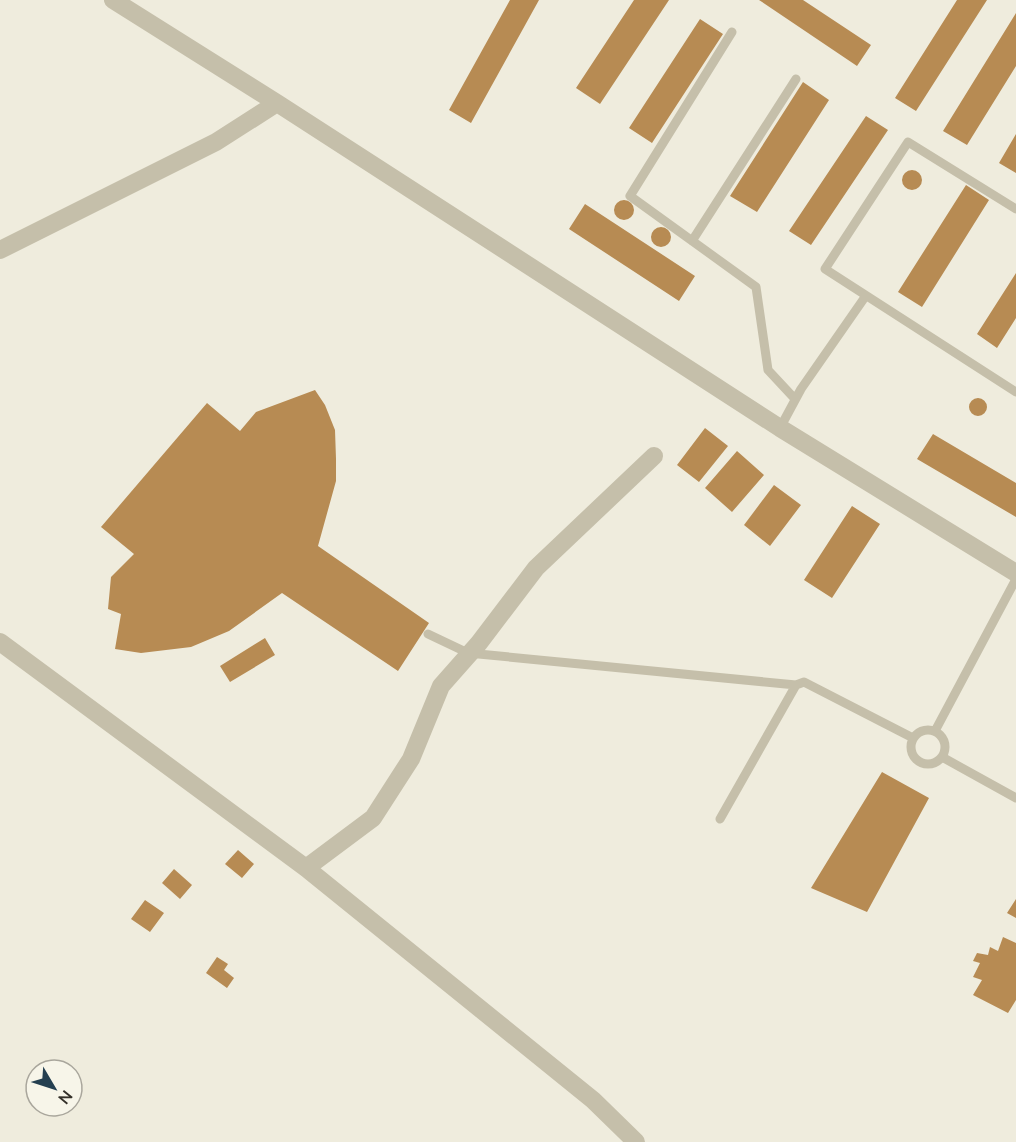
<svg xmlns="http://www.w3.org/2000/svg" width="1016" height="1142" font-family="'Nunito Sans',sans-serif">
<rect width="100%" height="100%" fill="#efecdd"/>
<path fill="#b78b53" d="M510,0H539L471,123L449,110Z
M634,0H669L600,104L576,88Z
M759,0H803L871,45L857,66Z
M957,0H987L916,111L895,98Z
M1016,13V66L967,145L943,131Z
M700,19L723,34L652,143L629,128Z
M803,82L829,100L757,212L730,196Z
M866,116L888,130L811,245L789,231Z
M1016,134V173L999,163Z
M902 180a10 10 0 1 1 20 0a10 10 0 1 1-20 0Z
M966,185L989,200L922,307L898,292Z
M614 210a10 10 0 1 1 20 0a10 10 0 1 1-20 0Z
M585,204L695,276L679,301L569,229Z
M651 237a10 10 0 1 1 20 0a10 10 0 1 1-20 0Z
M1016,273V318L997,348L977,334Z
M315,390L325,405L335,430L336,459V481L318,546L429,623L398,671L282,593L229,631L191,647L141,653L115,649L121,614L108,609L111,577L134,554L101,527L207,403L240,431L256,412Z
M969 407a9 9 0 1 1 18 0a9 9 0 1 1-18 0Z
M705,428L728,446L699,482L677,465Z
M933,434L1016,483V517L917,459Z
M737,451L764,475L732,512L705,488Z
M774,485L801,505L770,546L744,525Z
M852,506L880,524L832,598L804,580Z
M265,638L275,655L230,682L220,666Z
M882,772L929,798L867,912L811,888Z
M238,850L254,864L242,878L225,864Z
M174,869L192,885L180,899L162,883Z
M1016,899V918L1007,913Z
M145,900L164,913L150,932L131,919Z
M1003,937L1016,943V1000L1008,1013L973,995L982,980L973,977L980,963L973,961L977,953L988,955L990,947L998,951Z
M217,957L228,964L224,970L234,978L227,988L206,973Z"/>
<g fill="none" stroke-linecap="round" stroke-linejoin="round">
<path stroke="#c5bfaa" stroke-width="9" d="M732,32L630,196L756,287L768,370L795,399
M1016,209L908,142L825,269L1016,392
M692,241L796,79
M780,428L801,389L865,297
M428,634L468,653L796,685
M911 747a17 17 0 1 1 34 0a17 17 0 1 1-34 0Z
M935,731L1016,579
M942,757L1016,798
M720,819L796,685L804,682L913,738"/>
<path stroke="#c5bfaa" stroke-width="18" d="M113,0L277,103L780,428L1016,573
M0,250L216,142L277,103
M0,642L306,868L593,1100L636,1142
M306,868L373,818L411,759L441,686L479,643L536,568L654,456"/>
</g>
<g transform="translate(54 1088) rotate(129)"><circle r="28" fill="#f7f5e9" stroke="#a9a69c" stroke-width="1.5"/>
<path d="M0-4.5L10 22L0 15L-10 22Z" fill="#243f50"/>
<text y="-9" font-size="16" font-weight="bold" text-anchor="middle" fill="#343029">N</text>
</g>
</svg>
